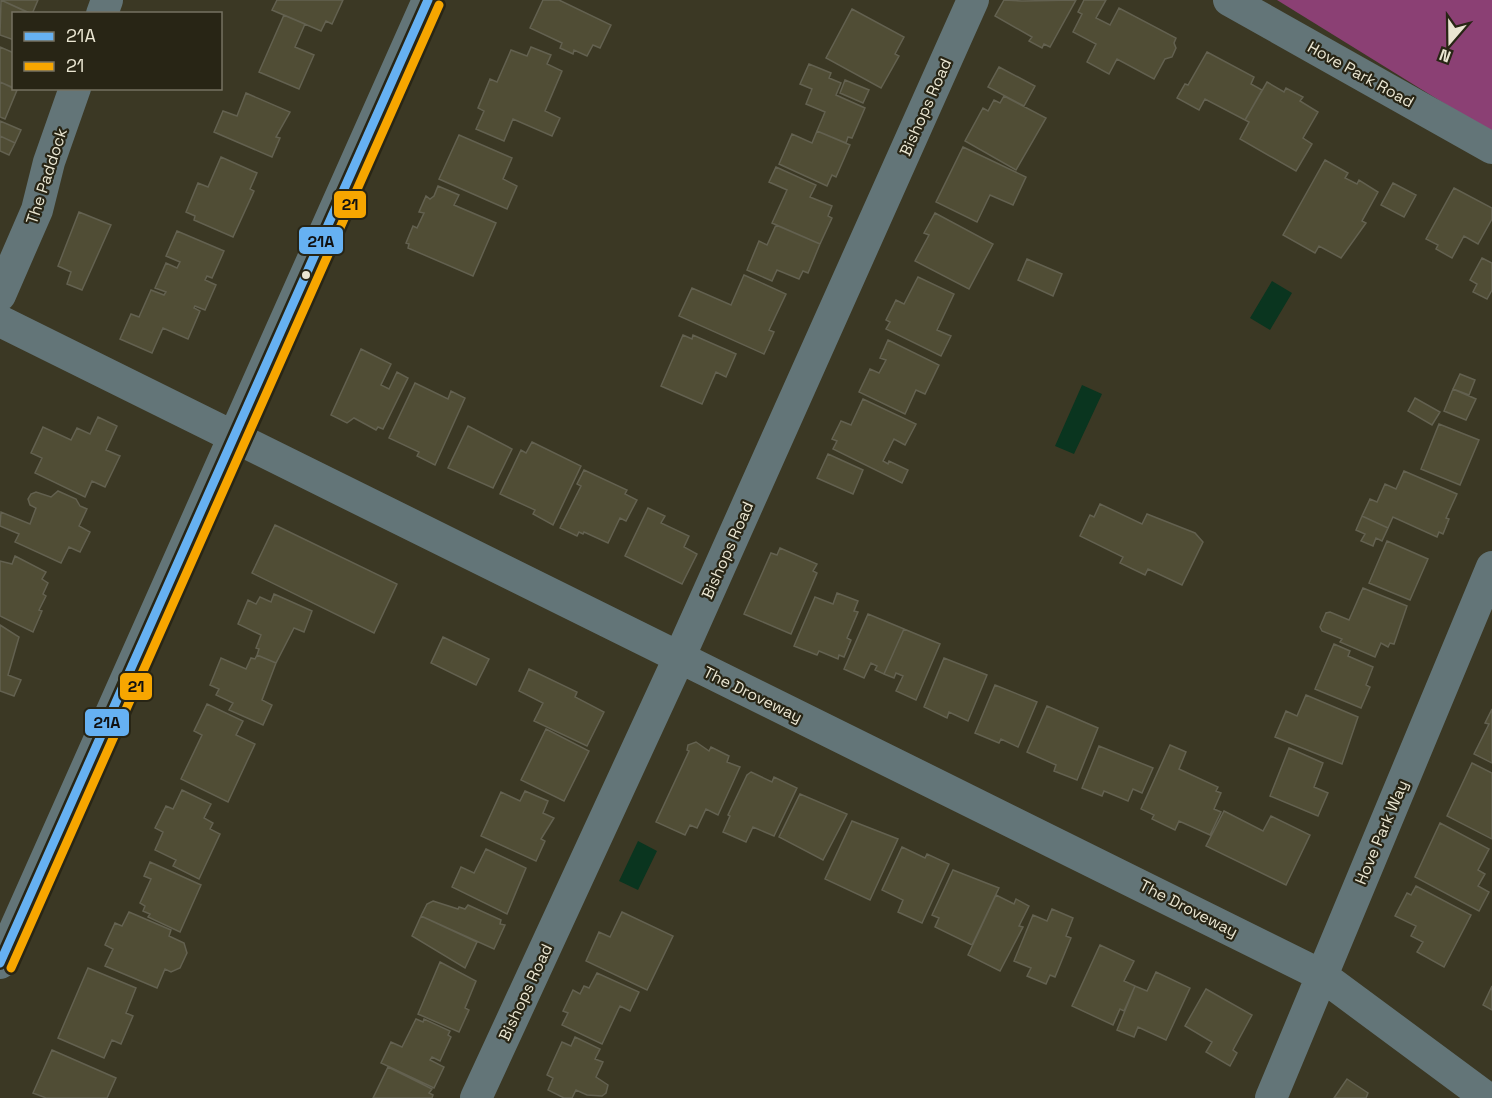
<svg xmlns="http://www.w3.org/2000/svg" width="1492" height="1098" font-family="'Space Grotesk',sans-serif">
<rect width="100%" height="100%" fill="#3b3824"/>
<path fill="#8b4074" d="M1277,0H1492V133Z"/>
<path fill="#0a351f" d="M1272,281L1292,293L1270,330L1250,318Z
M1082,385L1102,394L1074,454L1055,446Z
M638,841L657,851L638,890L619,881Z"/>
<path fill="#504d35" stroke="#636150" stroke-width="1.5" d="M1,0L31,14H14V40L0,35Z
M1,0H38L32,14Z
M277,0H343L332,24L326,21L321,31L272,10Z
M543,0H559L611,25L600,48L593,45L587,56L574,50L573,54L560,48L562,43L530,28Z
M1004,0L1022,1L1076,0L1050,47L1044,44L1042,48L1029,41L1032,37L995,16Z
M1084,0H1106L1096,18L1110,25L1119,8L1176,38L1174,43L1176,48L1172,57L1165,59L1154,79L1117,59L1109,74L1087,62L1096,44L1073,32L1082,14L1078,12Z
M852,9L904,37L895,54L899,56L881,88L826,58Z
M284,15L305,24L295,47L314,55L299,89L259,72Z
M0,47L14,53V88L0,82Z
M531,47L551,55L547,64L562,71L545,111L560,118L552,136L513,119L504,141L476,129L484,111L478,108L490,79L497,82L511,50L527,56Z
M1207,52L1254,77L1251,84L1262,90L1245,120L1205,99L1199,110L1177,98L1185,84L1188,85Z
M809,64L831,73L829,78L841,83L836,95L865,108L852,138L848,137L846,143L817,131L825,112L806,104L812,89L800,84Z
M999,67L1035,86L1024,106L988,87Z
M845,80L869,90L863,103L840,93Z
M0,82L17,90L5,119L0,117Z
M1267,82L1284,92L1286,88L1303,97L1300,101L1318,112L1303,138L1312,144L1296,171L1240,139L1249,122L1245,120Z
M246,93L290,112L276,137L280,138L272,157L214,132L223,111L237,116Z
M1004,96L1046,118L1016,170L965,141L983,108L988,111L994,100L1000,103Z
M0,121L21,130L15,143L0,136Z
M817,131L850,145L836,177L832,175L827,186L779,164L792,134L812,143Z
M459,135L512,158L503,179L517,186L507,209L439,179Z
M0,136L15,143L9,155L0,151Z
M963,147L1026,177L1013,205L990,195L977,222L936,202Z
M221,157L257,173L250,189L254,191L233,237L194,220L195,216L186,212L198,183L208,187Z
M1325,160L1348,173L1345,178L1357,184L1359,180L1378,192L1362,221L1366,223L1341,258L1319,246L1315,253L1283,235Z
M776,167L816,185L810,197L832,206L828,216L832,218L820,244L772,223L787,190L769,182Z
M1393,183L1416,195L1404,217L1381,205Z
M438,186L459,195L454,205L496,223L473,276L408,248L409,244L406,243L413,226L417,228L424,213L419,212L426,196L430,199L434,196Z
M1454,188L1492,208V219L1478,244L1464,236L1452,258L1436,249L1438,245L1426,239Z
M79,212L111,225L82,290L67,284L71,272L58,266Z
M935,213L993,244L969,289L915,261L929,235L924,233Z
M776,225L820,244L808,273L803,271L799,279L777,270L772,281L747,270L759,241L767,245Z
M177,231L224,251L212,278L207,276L205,280L216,285L205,310L195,306L194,308L200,311L188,339L163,328L152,353L120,339L131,314L139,317L151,290L164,295L166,292L155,288L166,263L177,268L180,262L166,256Z
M1482,258L1492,263V290L1487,299L1473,292L1477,284L1470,280Z
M1027,259L1062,274L1053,296L1018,280Z
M744,275L786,294L769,330L774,332L764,354L679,316L692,288L731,305Z
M918,277L954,294L937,330L951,336L941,356L886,329L890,322L886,320L896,300L904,304Z
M683,335L692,339L693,335L736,354L726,377L716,372L702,404L661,386Z
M888,340L939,365L925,394L916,390L905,414L859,392L870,369L879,373L886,360L880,358Z
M361,349L391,364L381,385L389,389L397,372L408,378L383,429L378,427L376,430L354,418L347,423L331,415Z
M1460,374L1475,380L1469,395L1453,389Z
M415,383L448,399L451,391L465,398L435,465L417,456L419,452L389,438Z
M1453,389L1476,399L1466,420L1444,411Z
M1415,398L1440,412L1432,425L1408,411Z
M863,399L916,424L905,445L894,439L883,461L888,464L889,461L908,470L902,483L833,449L837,441L832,439L841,421L851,425Z
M98,417L117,426L106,450L120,456L105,487L92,481L85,497L35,473L42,458L31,453L43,427L71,440L77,428L90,434Z
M1439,424L1479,440L1460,485L1421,469Z
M468,426L512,449L493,488L448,468Z
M532,442L581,466L553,525L533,514L535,510L500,494L521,450L526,453Z
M828,454L863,470L853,494L817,478Z
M584,470L627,490L625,494L637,500L626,521L620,518L608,543L584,532L583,534L579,532L577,536L560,528L581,486L577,484Z
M1404,471L1457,494L1446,518L1449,519L1443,534L1439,532L1437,537L1393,517L1388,528L1362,516L1370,499L1377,502L1385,484L1396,489Z
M58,491L76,499L80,506L87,509L79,526L90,532L80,552L69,547L61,563L15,542L19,534L0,526L1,512L30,524L36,508L30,505L28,499L31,494L36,492L51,497Z
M1100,504L1142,524L1147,514L1195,533L1203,542L1182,585L1148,569L1145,575L1120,563L1123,557L1080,536L1090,515L1094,517Z
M648,508L665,516L661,523L689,536L684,547L697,554L682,584L625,556Z
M1362,516L1388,528L1382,541L1376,538L1373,546L1361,541L1365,534L1356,530Z
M275,525L397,584L374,633L252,573Z
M1387,541L1428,559L1410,600L1369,583Z
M780,548L817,564L813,571L817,573L791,634L744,614L771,553L777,555Z
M15,556L46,572L42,579L48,583L43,594L46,596L39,610L42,611L33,632L0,616V561L12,564Z
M1363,588L1407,606L1394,644L1390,643L1388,647L1381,643L1375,657L1340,642L1342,639L1322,631L1320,627L1326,613L1330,612L1349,620Z
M837,593L858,601L854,611L858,612L847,638L851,640L844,657L839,655L838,659L819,651L817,655L794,646L815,597L833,604Z
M274,594L312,611L304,632L294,628L276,663L257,655L259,649L256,648L261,635L238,624L248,600L256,604L260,597L271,602Z
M868,614L904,629L884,674L875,670L877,666L871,663L864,678L844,669Z
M0,625L19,637L8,675L21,680L14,696L0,691Z
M904,629L940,644L916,700L896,691L903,676L896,673L894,678L884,674Z
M443,637L489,659L476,685L431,663Z
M1334,644L1350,651L1348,656L1373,667L1366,685L1370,687L1361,708L1315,689Z
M257,655L276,663L262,700L272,705L263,725L229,710L233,703L216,695L219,689L210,685L221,658L246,669L251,658L255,659Z
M944,658L987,675L968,721L949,712L947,718L924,707Z
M529,669L577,692L575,697L604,712L587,746L534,721L543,703L519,691Z
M995,685L1037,702L1018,747L1001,739L999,743L975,733Z
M1306,695L1358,717L1342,764L1275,737L1286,711L1297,716Z
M207,704L243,721L236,735L255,744L228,802L181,779L202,735L194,731Z
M1047,706L1098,728L1077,780L1054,771L1056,765L1027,752Z
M1492,709V763L1474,754L1489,724L1485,723Z
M546,729L589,751L564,801L521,780Z
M696,742L709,751L711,747L729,756L727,762L740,767L718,815L706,809L697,828L690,825L685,835L656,822L689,751L687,750L688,745Z
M1170,745L1186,752L1179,769L1218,787L1216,791L1221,793L1214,809L1221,812L1210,835L1179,821L1175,830L1152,819L1154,815L1141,809Z
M1099,746L1153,768L1142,793L1133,789L1128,801L1104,791L1102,796L1082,788Z
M1289,748L1323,763L1314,787L1328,793L1318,816L1270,796Z
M1472,763L1492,773V839L1447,816Z
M751,772L772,782L774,777L797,788L774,836L753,827L746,842L723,832L730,816L728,815L747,775Z
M182,790L211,804L204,818L213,823L210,829L220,834L199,879L173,866L176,860L155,850L163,832L155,828L166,806L173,809Z
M525,791L548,801L543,813L554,818L541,839L545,841L536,861L481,836L501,792L520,801Z
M800,794L847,814L823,860L779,837Z
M1224,811L1263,831L1271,816L1310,835L1286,885L1206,846Z
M852,821L898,839L870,900L825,879Z
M1440,823L1489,849L1478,870L1485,874L1478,886L1489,892L1479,911L1415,877Z
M902,847L925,858L927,854L949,864L922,923L898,912L903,900L882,890Z
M486,849L526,868L507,914L452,887L461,867L474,873Z
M150,862L201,885L180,932L148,917L150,914L143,911L145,906L140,903L151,879L144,876Z
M953,870L999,888L972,945L935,927L939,918L932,915Z
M1416,886L1471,915L1444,967L1417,952L1423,942L1411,936L1416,926L1395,916L1407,893L1411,895Z
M996,895L1014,904L1016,899L1029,906L1019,926L1023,927L1000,971L968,955Z
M433,901L458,909L459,907L465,909L468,905L501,920L500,924L505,925L494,949L421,916L427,904Z
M1052,909L1073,918L1066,936L1071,938L1055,977L1050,975L1046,984L1027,976L1031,968L1014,961L1033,915L1047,921Z
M129,912L171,930L169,936L184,943L187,953L180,968L171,972L165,969L157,988L105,966L113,949L105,945L115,923L122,926Z
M622,912L673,936L647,990L586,961L599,932L610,937Z
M421,916L477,942L465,968L412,936Z
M1100,945L1134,961L1124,981L1135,986L1124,1011L1120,1009L1113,1025L1072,1006Z
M440,962L476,981L465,1008L469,1010L459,1032L418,1014Z
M88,968L136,988L126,1013L133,1016L121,1044L112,1040L104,1058L58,1038Z
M1156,972L1190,988L1166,1040L1138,1027L1134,1037L1117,1030L1135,986L1147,991Z
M597,973L639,992L630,1011L620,1006L602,1044L562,1025L568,1013L563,1011L573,990L580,994L584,986L589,988Z
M1492,986V1010L1483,1005Z
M1206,989L1252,1015L1233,1050L1237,1053L1230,1066L1206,1052L1212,1042L1185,1026Z
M416,1019L423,1022L424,1019L450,1031L448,1035L451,1037L440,1061L432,1057L430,1060L444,1067L434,1088L381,1063L391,1042L402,1047Z
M575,1037L600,1049L595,1059L603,1062L596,1077L608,1085L606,1093L602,1096L587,1095L576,1090L572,1098H564L548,1090L553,1078L547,1075L562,1042L571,1046Z
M52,1050L116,1078L107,1098H46L33,1093Z
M388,1067L432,1089L429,1093L433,1095L432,1098H373Z
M1347,1079L1368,1093L1366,1098H1334Z"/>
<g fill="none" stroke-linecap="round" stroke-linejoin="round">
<path stroke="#637578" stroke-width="32" d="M1229,0L1492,148
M102,14L107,0
M0,295L37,210L49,162L75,88
M0,321L1321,975L1487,1098
M0,963L428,0
M476,1098L679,658L973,0
M1271,1098L1492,567"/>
<defs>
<path id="bus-1" d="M0,963L428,0"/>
<path id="bus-2" d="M11,968L439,5"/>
</defs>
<use href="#bus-1" stroke="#282515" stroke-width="14"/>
<use href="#bus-2" stroke="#282515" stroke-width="14"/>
<use href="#bus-1" stroke="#66b1f2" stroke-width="9"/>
<use href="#bus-2" stroke="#f7a600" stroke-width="9"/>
</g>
<circle fill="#eae6d2" stroke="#282515" stroke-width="2" cx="306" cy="275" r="5"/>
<g text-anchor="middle" stroke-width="4.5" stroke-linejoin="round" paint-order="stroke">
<g font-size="16" fill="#eae6d2" stroke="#282515">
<text transform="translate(1361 74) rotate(29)" y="6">Hove Park Road</text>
<text transform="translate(925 107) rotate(-66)" y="6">Bishops Road</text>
<text transform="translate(46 176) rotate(-72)" y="6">The Paddock</text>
<text transform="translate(727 550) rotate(-66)" y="6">Bishops Road</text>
<text transform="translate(753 694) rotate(26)" y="6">The Droveway</text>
<text transform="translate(1381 832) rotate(-67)" y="6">Hove Park Way</text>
<text transform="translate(1189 908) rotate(27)" y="6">The Droveway</text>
<text transform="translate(525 992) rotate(-65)" y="6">Bishops Road</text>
</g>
</g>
<g stroke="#282515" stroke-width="2">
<rect x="333" y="190" width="34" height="29" rx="6" fill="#f7a600"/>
<rect x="298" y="226" width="46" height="29" rx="6" fill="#66b1f2"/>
<rect x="119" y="672" width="34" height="29" rx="6" fill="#f7a600"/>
<rect x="84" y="708" width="46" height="29" rx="6" fill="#66b1f2"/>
</g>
<g font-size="16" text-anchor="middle" font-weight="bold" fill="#111">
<text x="350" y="210">21</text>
<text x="321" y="247">21A</text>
<text x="136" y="692">21</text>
<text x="107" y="728">21A</text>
</g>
<rect x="12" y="12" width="210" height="78" fill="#282515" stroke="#767261" stroke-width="1.5"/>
<rect x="24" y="32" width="30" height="9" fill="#66b1f2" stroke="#767261" stroke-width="1.5"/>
<text x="66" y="42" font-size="18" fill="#eae6d2">21A</text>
<rect x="24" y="62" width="30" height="9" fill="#f7a600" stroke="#767261" stroke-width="1.5"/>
<text x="66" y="72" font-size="18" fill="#eae6d2">21</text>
<g transform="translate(1450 42) rotate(200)" stroke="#282515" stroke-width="4.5" paint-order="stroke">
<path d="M0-4.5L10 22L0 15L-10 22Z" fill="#eae6d2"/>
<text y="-9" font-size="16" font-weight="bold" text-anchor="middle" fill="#eae6d2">N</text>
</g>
</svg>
